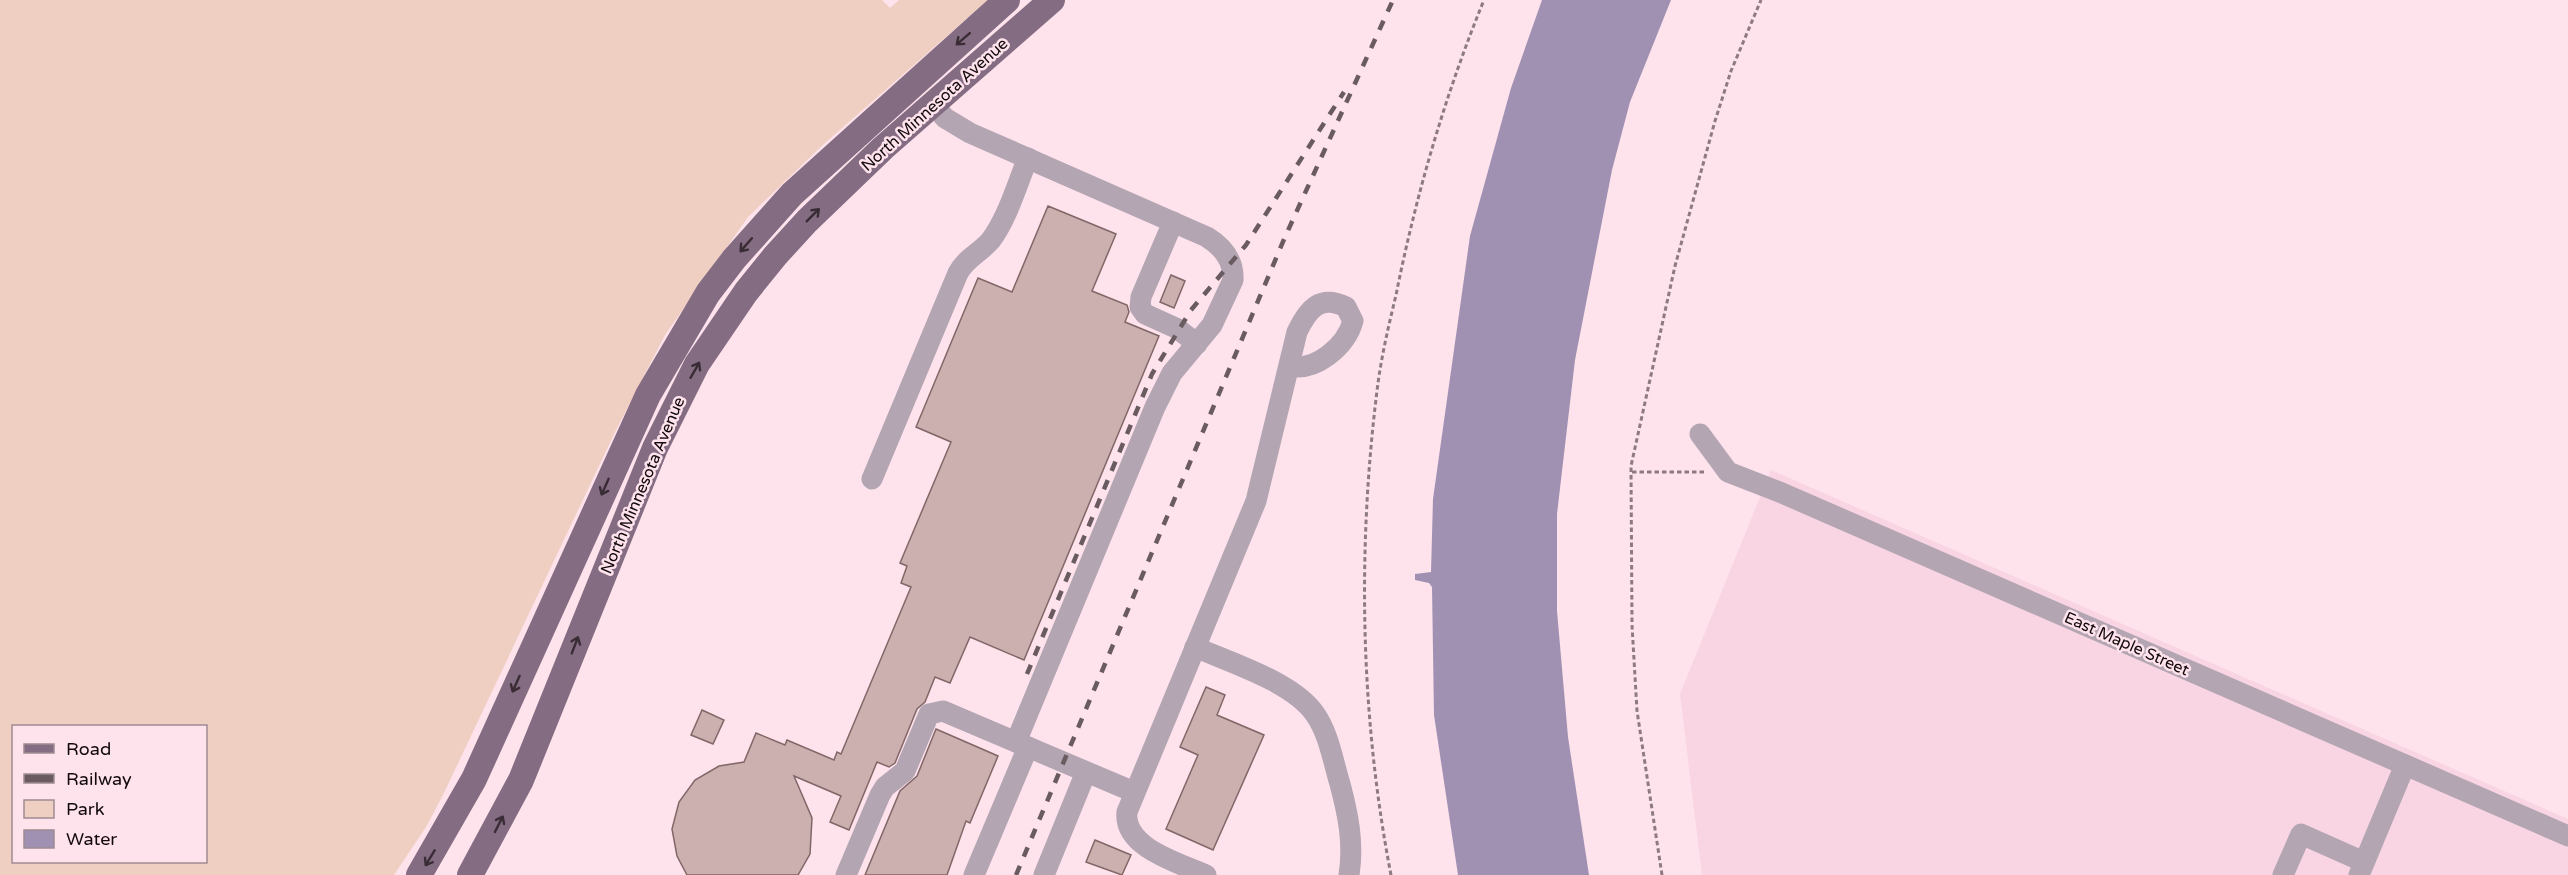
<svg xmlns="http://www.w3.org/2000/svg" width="2568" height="875" font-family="'Varela Round',sans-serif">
<rect width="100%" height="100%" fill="#fee2ec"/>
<path fill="#f9d5e3" d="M1771,470l797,349v56h-866l-22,-181z"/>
<path fill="#f0cfc3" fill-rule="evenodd" d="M0,0h882l8,8 9,-8h89l-163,143 -77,74 -83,118 -49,95 -173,365 -17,32 -32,48h-394zM14,726h192v136h-192z"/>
<path fill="#a091b3" d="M1542,0h129l-41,102 -18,68 -37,190 -18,154v97l11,126 21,138h-131l-24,-160 -2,-128 -3,-4 -14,-3v-6l16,-2 2,-73 37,-263 41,-148z"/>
<g fill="#ccafaf" stroke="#816767" stroke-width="1.5">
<path d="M1048,206l68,28 -24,57 35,14 2,7 -4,10 34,14 -135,324 -54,-23 -20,46 -15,-6 -10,25 -8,7 -22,54 -6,4 -12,-5 -28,68 -19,-8 11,-26 -47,-20 18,42 -2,36 -12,21h-111l-10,-19 -5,-27 7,-27 16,-22 24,-14 25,-4 12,-29 29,12 2,-5 47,20 3,-8 4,2 70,-167 -10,-4 6,-17 -7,-3 51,-121 -35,-15 62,-149 34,14z"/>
<path d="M1171,275l14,6 -11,27 -14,-6z"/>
<path d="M1206,687l19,8 -8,20 47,20 -51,115 -47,-21 32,-74 -18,-8z"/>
<path d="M702,710l22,10 -11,24 -22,-9z"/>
<path d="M936,729l62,27 -28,67 -4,-2 -19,54h-82l35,-84 17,-15z"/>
<path d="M1095,840l36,15 -9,20 -36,-13z"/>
</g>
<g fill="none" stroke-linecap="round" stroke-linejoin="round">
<g stroke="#8e7b82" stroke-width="3" stroke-dasharray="4.5 3" stroke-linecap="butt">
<path d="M1632,472h73"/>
<path d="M1391,875c-31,-160 -34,-330 -13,-492 4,-29 11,-59 18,-88 20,-100 49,-200 88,-295"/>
<path d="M1662,875l-25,-164 -5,-86 -1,-159 44,-200 40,-145 16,-50 30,-71"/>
</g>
<g stroke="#b3a5b2" stroke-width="21">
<path d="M933,104l12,14 25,15 237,104c16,10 27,24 26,43l-21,45 -40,48 -17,34 -139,335"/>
<path d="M1173,222l-32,75 -1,10 5,7 33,15 19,15"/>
<path d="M1700,434l28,38 54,21 786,343"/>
<path d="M872,479l86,-206c8,-15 22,-20 33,-33 17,-23 26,-56 37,-82"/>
<path d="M1195,647c36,16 98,35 120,67 14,20 18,47 25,70 8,30 14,59 9,91"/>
<path d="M846,875l34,-80 5,-8 20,-16 24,-57 14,-3 191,81"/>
<path d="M974,875l54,-128"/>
<path d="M1044,875l42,-103"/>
<path d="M1206,875c-26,-12 -83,-27 -79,-63l129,-311 41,-169c11,-23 23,-38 49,-25l7,14c-7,25 -37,51 -64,45"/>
<path d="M2283,875l18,-41 63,28"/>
<path d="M2359,875l46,-110"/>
</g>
<g stroke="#846c82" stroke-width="26">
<path d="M419,875l55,-96 174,-384 60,-102 26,-34 58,-65 215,-194"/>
<path d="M470,875l51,-95 134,-332 42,-84 49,-72 29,-36 32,-35 76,-73 169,-148"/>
</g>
<g stroke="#6a5b60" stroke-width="4.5" stroke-dasharray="10 10" stroke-linecap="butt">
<path d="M1027,674l125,-300 39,-64 55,-65 98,-153"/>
<path d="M1016,875l269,-638 108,-237"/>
</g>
</g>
<defs><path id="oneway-shaft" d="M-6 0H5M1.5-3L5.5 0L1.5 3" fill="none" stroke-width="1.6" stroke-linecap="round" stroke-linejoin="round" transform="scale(1.5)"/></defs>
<g stroke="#392c35">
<use href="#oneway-shaft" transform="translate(963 39) rotate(139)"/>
<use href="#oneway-shaft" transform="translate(813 215) rotate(-45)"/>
<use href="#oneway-shaft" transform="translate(746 245) rotate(131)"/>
<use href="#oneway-shaft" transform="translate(695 370) rotate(-60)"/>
<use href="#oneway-shaft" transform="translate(605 487) rotate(114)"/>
<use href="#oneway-shaft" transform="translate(575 645) rotate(-69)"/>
<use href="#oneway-shaft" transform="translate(516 684) rotate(114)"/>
<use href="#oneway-shaft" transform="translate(499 824) rotate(-63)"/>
<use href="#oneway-shaft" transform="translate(430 858) rotate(121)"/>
</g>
<g text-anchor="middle" stroke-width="5" stroke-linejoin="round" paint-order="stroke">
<g font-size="16" fill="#11090c" stroke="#fee2ec">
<text transform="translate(934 104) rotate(-42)" y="6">North Minnesota Avenue</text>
<text transform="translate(642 485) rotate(-67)" y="6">North Minnesota Avenue</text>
<text transform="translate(2127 643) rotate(24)" y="6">East Maple Street</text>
</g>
</g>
<rect x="12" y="725" width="195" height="138" fill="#fee2ec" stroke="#9f8b92" stroke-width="1.5"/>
<rect x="24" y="744" width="30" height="9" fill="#846c82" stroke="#9f8b92" stroke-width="1.5"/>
<text x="66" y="755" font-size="18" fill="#11090c">Road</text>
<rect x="24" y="774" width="30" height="9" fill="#6a5b60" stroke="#9f8b92" stroke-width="1.5"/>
<text x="66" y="785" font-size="18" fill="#11090c">Railway</text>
<rect x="24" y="800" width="30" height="18" fill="#f0cfc3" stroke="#9f8b92" stroke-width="1.5"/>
<text x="66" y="815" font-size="18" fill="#11090c">Park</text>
<rect x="24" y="830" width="30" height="18" fill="#a091b3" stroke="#9f8b92" stroke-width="1.5"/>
<text x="66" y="845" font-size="18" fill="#11090c">Water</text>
</svg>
